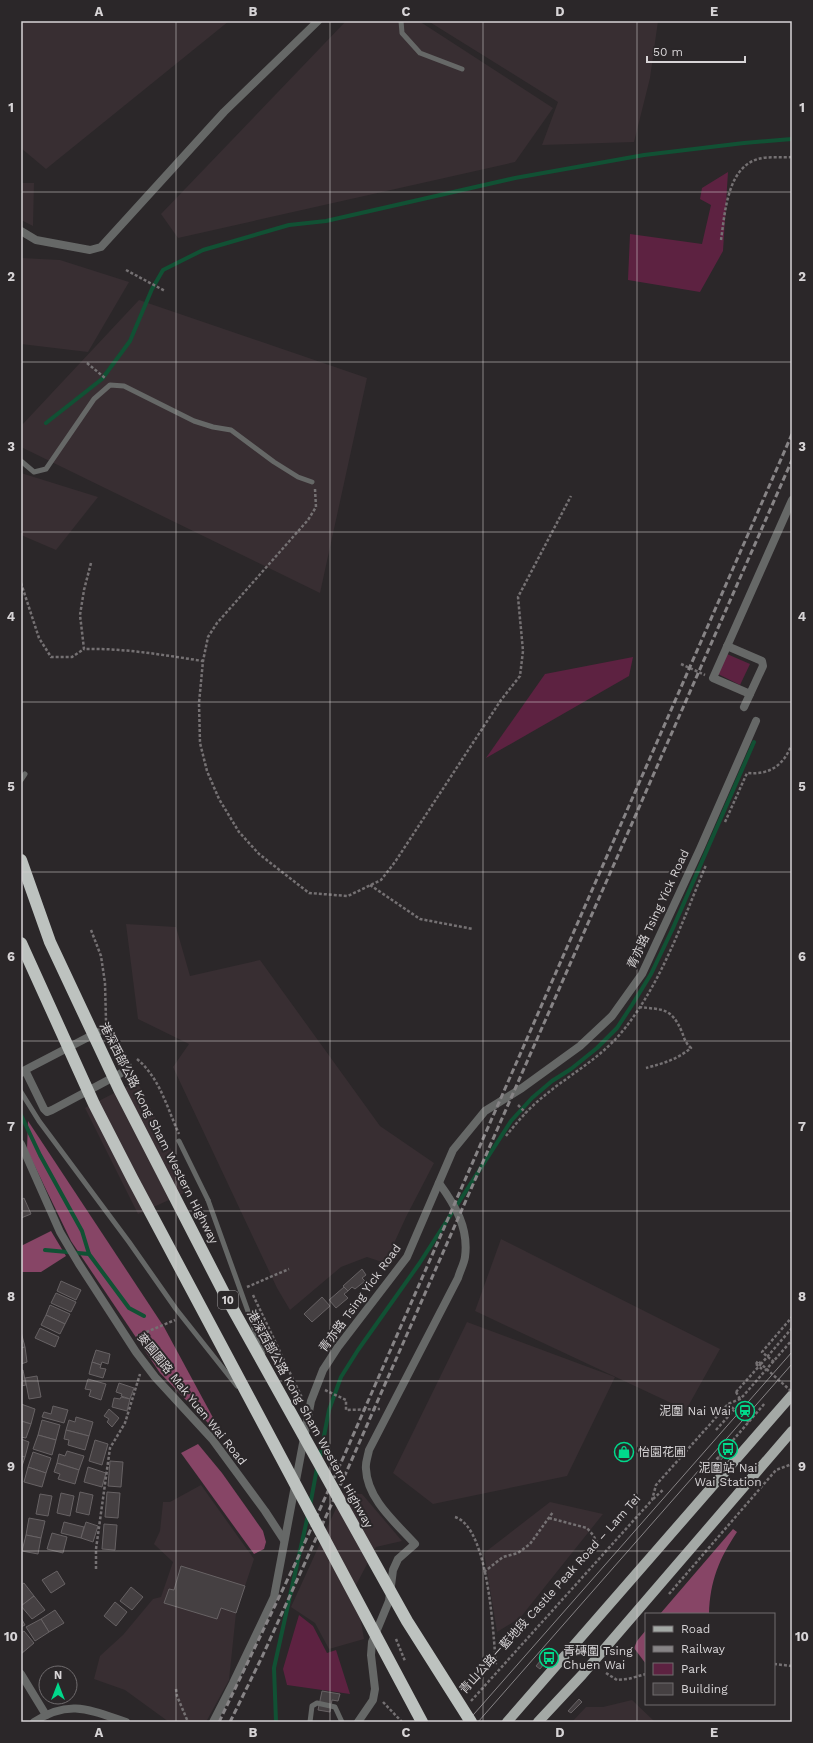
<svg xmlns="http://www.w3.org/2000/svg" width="813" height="1743" font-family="'Work Sans','Noto Sans SC',sans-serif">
<rect width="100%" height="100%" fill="#2b2729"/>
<g fill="#382e32">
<path d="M21,21h208l-183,148 -25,-21z"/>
<path d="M346,21h73l134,87 -38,54 -337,76 -17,-24z"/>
<path d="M428,21h230l-8,57 -16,64 -92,3 16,-43z"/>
<path d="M21,183h13l-1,43 -12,-6z"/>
<path d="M21,258l39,2 69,22 -41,70 -67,-8z"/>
<path d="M139,300l228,78 -47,215 -299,-146v-21z"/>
<path d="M21,473l77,24 -42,53 -35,-15z"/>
<path d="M126,924l50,3 14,49 70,-16 120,166 54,37 -28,54 -21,46 -18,-6 -26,10 -51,43 -13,-22 -104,-221 16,-23 -51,-25z"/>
<path d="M135,1077l56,113 -53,24 -53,-106 45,-23 -2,-4z"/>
<path d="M501,1239l219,110 -34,61 -211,-99z"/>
<path d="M467,1322l148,55 -48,99 -134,28 -40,-31z"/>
<path d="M201,1485l53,74 -18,54 -7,67 -23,42h-37l-44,-32 -31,-11 6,-23 23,-21 30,-36 8,-2 12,-35 -19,-18 6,-13 3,-29h7z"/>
<path d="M343,1493l19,1 40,47 -26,6 -21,40 9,52 -35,10 -14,-26 -24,-16z"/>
<path d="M550,1502l53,12 -83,104 -23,14 -13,-79z"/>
<path d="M632,1700l23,22h-83l14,-15h17z"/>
</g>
<g fill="#5d2241">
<path d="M728,172l-5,79 -23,41 -72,-12 2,-46 72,10 9,-39 -11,-6 2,-11z"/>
<path d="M727,654l23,10 -10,21 -22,-11z"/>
<path d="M633,657l-4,19 -143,82 59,-84z"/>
<path d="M299,1615l14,11 14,27 9,-3 14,44 -63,-9 -4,-16z"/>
</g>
<g fill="#874566">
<path d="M28,1121l136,206 53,98 -6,1 -51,-53 -89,-132 -44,-91z"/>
<path d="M51,1231l15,25 -25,16h-20v-26z"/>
<path d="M198,1444l24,29 41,58 3,11 -2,7 -10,5 -73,-101z"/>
<path d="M733,1529l4,3c-18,27 -27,49 -28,82h-49z"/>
<path d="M646,1630v34l-12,-16 3,-7z"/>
</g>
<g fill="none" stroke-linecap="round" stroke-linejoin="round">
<g stroke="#115134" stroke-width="4">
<path d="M46,423l56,-44 28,-38 22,-52 11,-19 40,-20 86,-25 37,-4 189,-43 129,-23 100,-12 48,-4"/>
<path d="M21,1115l19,40 42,76 7,23"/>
<path d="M45,1250l44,4 40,54 15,8"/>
<path d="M320,1457l9,-47 12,-33 17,-27 61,-86 92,-143 21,-23 20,-17 19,-12 26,-21 20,-20 15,-23 19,-31 22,-46 81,-186"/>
<path d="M310,1506l7,-38"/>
<path d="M276,1722l-2,-54 34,-153"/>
</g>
</g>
<g fill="#454042" stroke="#676264">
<path d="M24,1198l7,16 -10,4v-18z"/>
<path d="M362,1269l4,6 -4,3 3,3 -10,8 -3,-2 -4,4 -5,-5z"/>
<path d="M61,1281l20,9 -5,10 -19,-9z"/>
<path d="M344,1287l4,4 -4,3 4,4 -12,10 -7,-8z"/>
<path d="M56,1293l20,9 -5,10 -20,-9z"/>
<path d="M322,1297l8,9 -18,16 -8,-8z"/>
<path d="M50,1305l20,9 -5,10 -19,-9z"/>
<path d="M46,1315l19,9 -5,10 -19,-9z"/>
<path d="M40,1328l19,9 -4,10 -20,-9z"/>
<path d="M21,1332l4,15 -4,1z"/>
<path d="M25,1347l2,15 -6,2v-16z"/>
<path d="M96,1350l14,4 -2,10 -6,-2 -1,3 -9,-3z"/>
<path d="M92,1362l9,3 -1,3 6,1 -3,9 -14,-4z"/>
<path d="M21,1370h2l3,15 -5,1z"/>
<path d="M37,1376l4,21 -12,2 -4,-21z"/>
<path d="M88,1379l18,5 -5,16 -12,-4 2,-6 -6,-1z"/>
<path d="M119,1383l15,5 -4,11 -9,-3 1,-2 -6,-2z"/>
<path d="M121,1397l9,2 -3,12 -15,-4 2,-9 6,1z"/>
<path d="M21,1404l14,5 -4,15 -10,-3z"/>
<path d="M53,1406l15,4 -4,13 -22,-6 2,-5 7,2z"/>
<path d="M109,1409l10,9 -7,9 -5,-5 2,-3 -5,-3z"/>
<path d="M76,1417l17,5 -4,14 -23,-6 3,-10 6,2z"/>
<path d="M42,1420l18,5 -4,15 -18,-5z"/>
<path d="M21,1421l10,3 -5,14 -5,-1z"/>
<path d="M66,1430l23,6 -4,14 -17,-5 1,-5 -5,-1z"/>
<path d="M38,1435l18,5 -4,15 -19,-6z"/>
<path d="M21,1439l8,3 -4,15 -4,-1z"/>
<path d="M95,1440l13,4 -6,21 -13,-4z"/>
<path d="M729,1443l4,3 -13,15 -3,-2z"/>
<path d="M67,1451l17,5 -5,14 -22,-7 2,-9 6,2z"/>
<path d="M33,1452l18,6 -5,15 -18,-6z"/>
<path d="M21,1456l4,1 -4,12z"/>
<path d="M110,1461l13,1 -2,25 -13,-1z"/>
<path d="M57,1463l22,7 -4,14 -17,-5 2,-5 -6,-2z"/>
<path d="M28,1467l18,6 -4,14 -18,-5z"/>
<path d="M88,1467l18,6 -4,14 -18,-5z"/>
<path d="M80,1492l13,3 -4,20 -13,-3z"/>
<path d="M107,1492l13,1 -2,25 -13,-1z"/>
<path d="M61,1493l13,3 -4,20 -13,-3z"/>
<path d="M40,1494l12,2 -4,20 -12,-2z"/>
<path d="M29,1518l16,3 -4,17 -15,-3z"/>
<path d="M64,1522l20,5 -3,11 -20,-5z"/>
<path d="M86,1522l12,4 -5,16 -12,-4z"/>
<path d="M104,1524l13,1 -2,25 -13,-1z"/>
<path d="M52,1533l15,4 -4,16 -16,-4z"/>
<path d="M26,1535l15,3 -3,16 -16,-3z"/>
<path d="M181,1566l64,20 -9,27 -15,-5 -4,11 -53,-16 5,-14 5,1z"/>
<path d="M57,1571l8,13 -14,9 -9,-13z"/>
<path d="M24,1583l10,13 -13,10v-21z"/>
<path d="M131,1587l12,10 -11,13 -12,-9z"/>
<path d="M34,1596l11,14 -13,9 -11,-13z"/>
<path d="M115,1602l12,10 -11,14 -12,-10z"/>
<path d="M55,1610l9,13 -15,9 -8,-13z"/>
<path d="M21,1618l4,7 -4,2z"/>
<path d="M41,1619l8,13 -14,9 -9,-14z"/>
<path d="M24,1631l10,12 -13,11v-21z"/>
<path d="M551,1648l3,3 -14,18 -4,-3z"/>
<path d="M322,1691l18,3 -2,7 -6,-1 -2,12 -12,-2z"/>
<path d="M579,1699l3,3 -11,11 -3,-2z"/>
</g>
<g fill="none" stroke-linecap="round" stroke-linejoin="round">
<g stroke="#757173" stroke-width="2.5" stroke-dasharray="3 2" stroke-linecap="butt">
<path d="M721,240c4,-27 6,-72 37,-81 10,-3 24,-1 34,-2"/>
<path d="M126,270l39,21"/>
<path d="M87,363l18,15"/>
<path d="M315,489l1,18 -8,13 -91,103 -9,14 -5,24 -4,42 1,40 7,28 12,28 20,33 20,22 50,39 39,3 33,-16 14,-18 106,-162 19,-24 3,-25 -5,-54 53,-101"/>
<path d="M91,563l-7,27 -4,25 4,34c40,-1 79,6 119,12"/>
<path d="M21,583l18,55 12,19h21l12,-8"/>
<path d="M681,664l24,11"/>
<path d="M725,822l22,-49c22,2 36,-7 44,-27"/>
<path d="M370,885l50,34 53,10"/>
<path d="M91,930l10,26 4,27 1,38"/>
<path d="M639,1007c24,3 32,0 43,25 2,6 4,12 9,16 -15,12 -27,15 -45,20"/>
<path d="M137,1059c23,19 30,49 42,75"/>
<path d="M518,1105l8,8"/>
<path d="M506,1136c11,-14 24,-29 38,-40 25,-21 55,-37 77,-63 40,-48 61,-111 85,-168"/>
<path d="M247,1287l42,-18"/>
<path d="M253,1295l48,101 2,1"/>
<path d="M137,1336l38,-16"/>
<path d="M774,1362l-12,-10 30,-35"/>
<path d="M756,1364l6,5"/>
<path d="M756,1364l2,-3 3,3"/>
<path d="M325,1390l21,10v10l34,-1"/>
<path d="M736,1392l4,7"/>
<path d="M728,1404l21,18"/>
<path d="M716,1430l18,-20"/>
<path d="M710,1467l55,-64"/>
<path d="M653,1499l11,-10"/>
<path d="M455,1517c34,11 38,116 41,148"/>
<path d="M549,1518l38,10 6,7 6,11"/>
<path d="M96,1569v-20l14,-101 15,-25 15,-49"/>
<path d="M484,1572l19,-15 15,-4 12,-9 23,-32"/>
<path d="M669,1594l107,-124 16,-6"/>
<path d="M396,1639l9,22"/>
<path d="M774,1664l18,2"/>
<path d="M606,1673l11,7 11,-1 18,-5"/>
<path d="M176,1689l1,7 11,26"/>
<path d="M471,1701l181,-201 4,-15 72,-81 12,-5 4,-4 48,-55"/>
<path d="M383,1702l19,20"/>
</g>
<g stroke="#666867" stroke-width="5">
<path d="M401,21l1,12 18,20 42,16"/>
<path d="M21,461l13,11 12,-3 48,-70 16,-14 14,1 70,35 19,6 18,3 43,32 24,15 14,5"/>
<path d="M21,780l4,-6"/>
<path d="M179,1141l29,59"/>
<path d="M310,1722l2,-16 5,-3 18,4 7,15"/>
</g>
<g stroke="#666867" stroke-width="8">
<path d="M727,646l35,15 1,5 -19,41"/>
<path d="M750,694l-37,-16 79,-178"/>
</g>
<g stroke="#666867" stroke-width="8">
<path d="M21,231l15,9 54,10 11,-3 123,-135 94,-91"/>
<path d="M21,1073l4,-3 77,-40 8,1 18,35 -1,4 -75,40 -5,2 -3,-3 -19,-39"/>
<path d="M21,1144l39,88 19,32 57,88 19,25 57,62 53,72 19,29"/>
<path d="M21,1674l25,41"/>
<path d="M34,1722c35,-23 56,-12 92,0"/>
<path d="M213,1722l20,-39 41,-86 37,-196 12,-31 15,-23 69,-90 46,-107 32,-39 37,-23 58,-42 32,-30 30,-42 58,-125 56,-128"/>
<path d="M358,1722l15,-22 2,-11 -4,-34 1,-13 17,-41 4,-31 5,-11 17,-15c-19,-21 -48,-45 -49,-75 -1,-6 2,-13 3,-19l89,-172c2,-7 6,-14 7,-21 4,-29 -10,-52 -26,-74"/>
</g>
<g stroke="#a4a9a6" stroke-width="10">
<path d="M507,1722l285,-327"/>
<path d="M538,1722l44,-47 210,-244"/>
</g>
<g stroke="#878486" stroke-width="1">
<path d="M467,1722l325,-370"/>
<path d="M478,1722l314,-358"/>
</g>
<g stroke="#878486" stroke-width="3" stroke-dasharray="6 3" stroke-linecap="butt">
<path d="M219,1722l76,-158 49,-108 448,-1022"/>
<path d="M230,1722l32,-65 87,-191 443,-1006"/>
</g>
<g stroke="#757173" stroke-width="2.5" stroke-dasharray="3 2" stroke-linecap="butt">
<path d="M792,1328l-31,36 31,28"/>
<path d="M736,1392l25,-28"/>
</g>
<g stroke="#666867" stroke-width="5">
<path d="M21,1092l18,29 90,121 47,67 61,77"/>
<path d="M208,1200l55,153"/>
</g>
<g stroke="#bdc2bf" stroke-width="12">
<path d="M21,860l29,82 69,147 106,206 182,326 64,101"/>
<path d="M21,943l73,161 38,74 290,544"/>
</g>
</g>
<path fill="none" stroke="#d7d4d6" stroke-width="1" stroke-opacity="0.55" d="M176,21v1701M330,21v1701M483,21v1701M637,21v1701M21,192h771M21,362h771M21,532h771M21,702h771M21,872h771M21,1041h771M21,1211h771M21,1381h771M21,1551h771"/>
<defs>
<g id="station-ring" transform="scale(1)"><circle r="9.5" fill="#2b2729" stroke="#01d98b" stroke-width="1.5"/><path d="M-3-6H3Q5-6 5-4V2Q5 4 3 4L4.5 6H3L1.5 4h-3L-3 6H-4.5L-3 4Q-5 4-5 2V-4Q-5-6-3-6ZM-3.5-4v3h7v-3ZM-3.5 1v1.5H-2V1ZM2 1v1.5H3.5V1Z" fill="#01d98b"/></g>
<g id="bus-ring" transform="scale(1)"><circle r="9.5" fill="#2b2729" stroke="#01d98b" stroke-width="1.5"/><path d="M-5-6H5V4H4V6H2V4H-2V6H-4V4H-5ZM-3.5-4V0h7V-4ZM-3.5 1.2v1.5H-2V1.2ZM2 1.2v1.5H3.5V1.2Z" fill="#01d98b"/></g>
<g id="shop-ring" transform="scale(1)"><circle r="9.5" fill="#2b2729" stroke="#01d98b" stroke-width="1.5"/><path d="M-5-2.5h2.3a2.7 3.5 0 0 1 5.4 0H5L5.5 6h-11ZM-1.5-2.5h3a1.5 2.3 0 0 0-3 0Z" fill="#01d98b"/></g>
</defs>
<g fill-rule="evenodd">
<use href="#station-ring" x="745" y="1411"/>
<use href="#bus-ring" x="728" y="1449"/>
<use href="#shop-ring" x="624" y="1452"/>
<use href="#bus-ring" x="549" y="1658"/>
</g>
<g text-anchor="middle" stroke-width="4" stroke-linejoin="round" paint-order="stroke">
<rect fill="#2b2729" stroke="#a3a0a2" stroke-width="1" x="218" y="1291" width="20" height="18" rx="3"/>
<g font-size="11" font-weight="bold" fill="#d7d4d6">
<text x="228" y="1304">10</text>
</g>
<g font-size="12" fill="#d7d4d6" stroke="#2b2729">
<text transform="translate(658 909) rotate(-65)" y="4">青亦路 Tsing Yick Road</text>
<text transform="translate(159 1133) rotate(63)" y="4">港深西部公路 Kong Sham Western Highway</text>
<text transform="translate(360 1298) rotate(-54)" y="4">青亦路 Tsing Yick Road</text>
<text transform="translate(192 1399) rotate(51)" y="4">麥園圍路 Mak Yuen Wai Road</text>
<text transform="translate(310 1419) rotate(61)" y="4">港深西部公路 Kong Sham Western Highway</text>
<text transform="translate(550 1594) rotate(-48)" y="4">青山公路－藍地段 Castle Peak Road – Lam Tei</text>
</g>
<g font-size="12" fill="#d7d4d6" stroke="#2b2729" text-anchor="start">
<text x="731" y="1415" text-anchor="end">泥圍 Nai Wai</text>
<text x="638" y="1456">怡園花圃</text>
<text x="728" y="1472" text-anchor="middle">泥圍站 Nai<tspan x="728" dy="14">Wai Station</tspan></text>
<text x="563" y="1655">青磚圍 Tsing<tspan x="563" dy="14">Chuen Wai</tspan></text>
</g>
</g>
<rect width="813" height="1743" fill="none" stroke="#2b2729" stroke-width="44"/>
<rect x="645" y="1613" width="130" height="92" fill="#2b2729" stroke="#706c6e"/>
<rect x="653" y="1626" width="20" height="6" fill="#a4a9a6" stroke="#706c6e"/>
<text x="681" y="1633" font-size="12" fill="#d7d4d6">Road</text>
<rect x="653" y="1646" width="20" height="6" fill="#878486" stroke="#706c6e"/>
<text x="681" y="1653" font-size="12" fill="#d7d4d6">Railway</text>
<rect x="653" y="1663" width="20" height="12" fill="#5d2241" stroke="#706c6e"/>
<text x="681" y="1673" font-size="12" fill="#d7d4d6">Park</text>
<rect x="653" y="1683" width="20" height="12" fill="#454042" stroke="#706c6e"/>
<text x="681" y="1693" font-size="12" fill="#d7d4d6">Building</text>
<g transform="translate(58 1685)"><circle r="19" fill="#2b2729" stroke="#706c6e"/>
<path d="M0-3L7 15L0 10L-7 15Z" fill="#01d98b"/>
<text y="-6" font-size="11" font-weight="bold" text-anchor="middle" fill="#d7d4d6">N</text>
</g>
<path d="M647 56v6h98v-6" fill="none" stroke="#d7d4d6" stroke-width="2"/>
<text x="653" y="56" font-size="12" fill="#d7d4d6" stroke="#2b2729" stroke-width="3" paint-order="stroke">50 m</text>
<rect x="22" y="22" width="769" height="1699" fill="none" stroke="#d7d4d6" stroke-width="1.5"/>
<g font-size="13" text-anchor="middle" font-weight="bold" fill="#d7d4d6">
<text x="99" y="16">A</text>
<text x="253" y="16">B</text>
<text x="406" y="16">C</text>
<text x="560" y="16">D</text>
<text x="714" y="16">E</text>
<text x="11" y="112">1</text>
<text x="802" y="112">1</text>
<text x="11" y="281">2</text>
<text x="802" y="281">2</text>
<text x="11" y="451">3</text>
<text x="802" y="451">3</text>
<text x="11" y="621">4</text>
<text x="802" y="621">4</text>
<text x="11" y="791">5</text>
<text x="802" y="791">5</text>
<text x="11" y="961">6</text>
<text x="802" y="961">6</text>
<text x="11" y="1131">7</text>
<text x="802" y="1131">7</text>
<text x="11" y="1301">8</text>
<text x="802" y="1301">8</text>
<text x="11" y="1471">9</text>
<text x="802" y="1471">9</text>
<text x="11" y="1641">10</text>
<text x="802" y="1641">10</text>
<text x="99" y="1737">A</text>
<text x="253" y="1737">B</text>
<text x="406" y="1737">C</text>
<text x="560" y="1737">D</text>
<text x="714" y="1737">E</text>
</g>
</svg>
